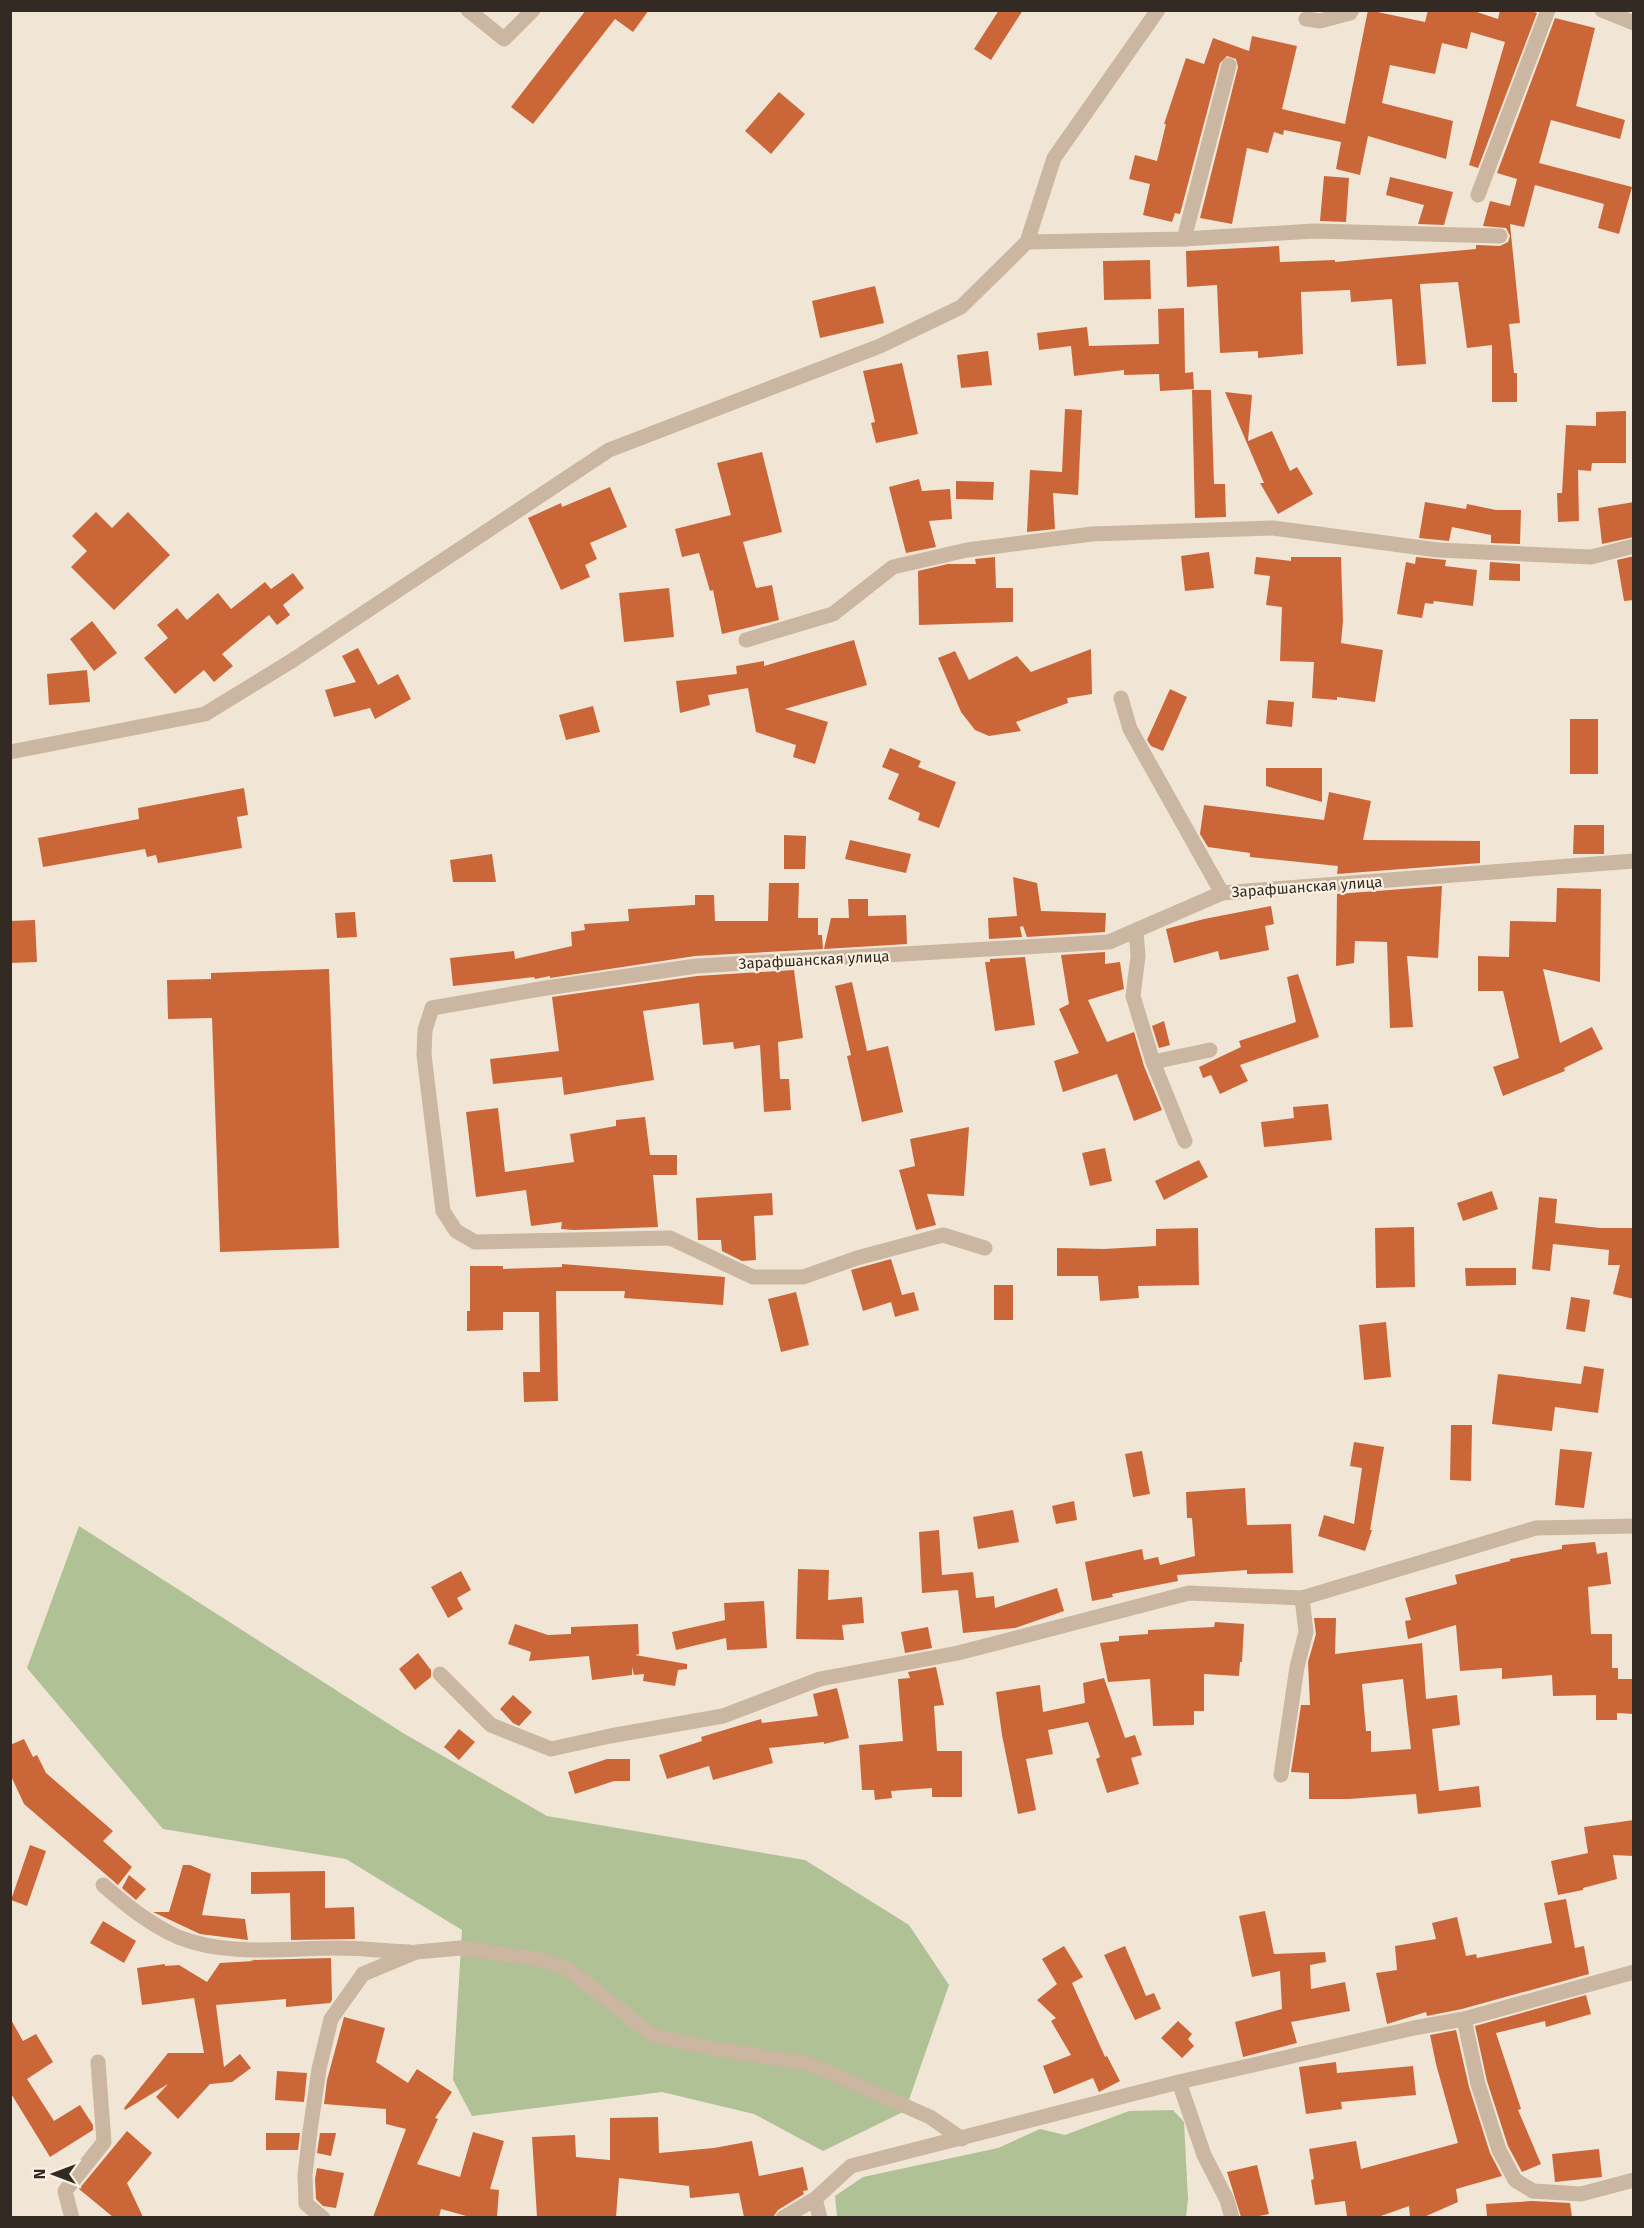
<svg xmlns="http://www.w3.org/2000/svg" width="1644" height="2228" font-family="'Fira Sans',sans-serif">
<rect width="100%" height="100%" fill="#f1e6d5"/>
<g fill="#afc195">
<path d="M79,1526l324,207 144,83 258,44 104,65 40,60 -44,126 -82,40 -69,-37 -92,-22 -190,24 -19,-36 9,-150 -116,-71 -183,-30 -136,-161z"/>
<path d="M1173,2110l11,12 4,77 -2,18h-349l-2,-21 28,-19 135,-29 42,-19 25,6 64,-24z"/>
</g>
<g fill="#cb6639" fill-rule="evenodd">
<path d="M586,10h63l-16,22 -18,-13 -82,105 -22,-17z"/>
<path d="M999,10h24l-32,50 -17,-11z"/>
<path d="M1368,10l57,12 3,-12h43l27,9 2,-9h28l9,3 -59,155 -9,-3 36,-123 -34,-10 -4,17 -25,-6 -7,31 -45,-9 -8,38 71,18 -7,38 -78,-23 -8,39 -24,-6 5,-27 -57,-12 -1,5 -9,-3 -6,21 -21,-5 -15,76 -32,-6 38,-151 -2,-8 -9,-3 -7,7 -40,151 -5,-1 -3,9 -29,-7 7,-31 -21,-5 6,-24 22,6 9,-37h-2l22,-66 18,6 9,-26 36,13 3,-15 45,10 -15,63 63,15z"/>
<path d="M1555,18l40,10 -19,78 49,14 -5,19 -69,-19 -12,43 93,24 -13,47 -21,-6 6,-24 -69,-19 -11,42 -14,-3 10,99 -11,1 5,49h3v29h-25v-57l-25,3 -9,-66 -38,2 6,80 -29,2 -5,-67 -41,3 -1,-12 -49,2 2,62 -45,4v-7l-38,2 -3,-68 -30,2 -1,-36 93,-5 1,16 55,-2v2l141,-13v-4l24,1 8,-4 2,-6 -4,-8 -23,-2 7,-25 20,5 7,-27 -20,-6z"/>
<path d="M779,92l26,22 -34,40 -26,-23z"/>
<path d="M1324,176l25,2 -3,44 -26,-1z"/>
<path d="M1390,177l63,15 -9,33 -26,-1 6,-19 -38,-10z"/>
<path d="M1150,260l1,39 -47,1 -1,-39z"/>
<path d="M875,286l9,37 -64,15 -8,-37z"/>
<path d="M1184,308l1,65 8,-1 1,17 -34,2 -1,-17 -35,1v-5l-50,6 -3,-30 -32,4 -2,-17 50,-6 2,19 70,-2 -1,-35z"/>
<path d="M988,351l4,34 -31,3 -4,-33z"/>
<path d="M902,363l16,71 -42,9 -5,-20 4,-1 -12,-51z"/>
<path d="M1192,390h19l3,94h11l1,33 -31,1z"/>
<path d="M1225,392l27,3 -4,46 24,-10 18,40 7,-4 16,27 -35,20 -18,-31h4z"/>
<path d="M1065,409l17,1 -4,85 -25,-2 2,36 -28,3 3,-62 32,2z"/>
<path d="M1626,411v52h-34l-1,8 -13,-1 1,51 -21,1 -1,-29h5l4,-68 30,1v-14z"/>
<path d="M762,452l20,80 -39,10 13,46 16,-3 7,35 -57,14 -9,-44 -3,1 -11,-38 -17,4 -7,-28 56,-14 -14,-52z"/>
<path d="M919,479l3,12 28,-2 2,30 -23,2 7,26 -30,6 -17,-66z"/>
<path d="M956,481l38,1 -1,18 -37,-1z"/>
<path d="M610,487l17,40 -37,16 7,16 -12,6 5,12 -29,13 -33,-72 33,-15 1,4z"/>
<path d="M1425,502l41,7 1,-5 29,6h25l-1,34 -29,-1v-8l-39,-8 -3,14 -30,-3z"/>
<path d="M1634,502v35l-32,7 -4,-36z"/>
<path d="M96,512l16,16 16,-16 42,43 -56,55 -43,-43 16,-16 -15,-15z"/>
<path d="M1209,552l5,36 -29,3 -4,-35z"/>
<path d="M1634,556v44l-10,1 -7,-41z"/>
<path d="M995,557l1,31h17v34l-94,3 -1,-54 30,-7h28l-1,-5z"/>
<path d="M1256,557l35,4v-4h50l2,64 -2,22 42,7 -8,52 -38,-5v3l-25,-2 2,-36 -34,-1 2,-54 -16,-2 4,-29 -16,-2z"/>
<path d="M1416,557l30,3 -1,6 32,4 -4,36 -39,-5 -1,3 -8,-1 -3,15 -25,-4 9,-52 9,2z"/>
<path d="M1490,562l30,2v17l-31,-1z"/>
<path d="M293,573l11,15 -21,17 7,10 -13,10 -8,-10 -47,39 11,12 -19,16 -10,-12 -29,24 -31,-36 24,-20 -11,-13 20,-17 10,12 31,-27 13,16 34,-27 6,7z"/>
<path d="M669,588l5,49 -50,5 -5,-49z"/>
<path d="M92,621l25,32 -23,18 -24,-32z"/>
<path d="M854,640l13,45 -82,24 43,13 -13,42 -22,-7 3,-12 -40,-13 -8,-44 -40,7 2,10 -30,8 -4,-32 61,-7 -1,-8 28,-5v5z"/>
<path d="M358,648l20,37 20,-11 13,25 -36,20 -5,-11 -36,9 -9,-27 31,-8 -14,-26z"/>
<path d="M1091,649l1,45 -25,4 1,5 -52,19 5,9 -32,5 -14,-6 -14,-18 -23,-54 17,-7 14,29 48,-24 14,16z"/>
<path d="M87,670l3,32 -41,3 -2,-31z"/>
<path d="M1170,689l17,8 -24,54 -12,-5 -4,-6z"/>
<path d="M1268,700l26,2 -2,25 -26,-3z"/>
<path d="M593,706l7,26 -34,8 -7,-25z"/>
<rect x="1570" y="719" width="28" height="55"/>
<path d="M890,748l31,13 -3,6 38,15 -17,46 -21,-8 2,-7 -32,-14 11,-25 -17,-7z"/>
<path d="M1266,768h56v34l-56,-16z"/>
<path d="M244,788l4,27 -11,2 5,31 -84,15 -2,-8 -9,2 -2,-8 -102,18 -5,-29 101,-19 -1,-11z"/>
<path d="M1329,792l42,9 -8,39 117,1v22l-143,11 1,-8 -88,-9v-4l-42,-6 -8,-13 4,-29 120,15z"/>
<path d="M1574,825h30v29h-31z"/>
<path d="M784,835l22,1 -1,33h-21z"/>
<path d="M850,840l61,14 -5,19 -61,-14z"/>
<path d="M492,854l4,28h-43l-3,-22z"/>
<path d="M1013,877l24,6 4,28 65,2 -1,19 -78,5 -4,-11 -3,1 2,10 -33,2 -1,-21 29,-2z"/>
<path d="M769,883h30l-1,35h20v17h4l1,14 -128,7 -145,22v-2l-15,3 -1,-2 -81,9 -3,-28 64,-7 1,8 57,-13 -1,-14 14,-2 -1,-6 45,-3 -1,-12 67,-4v-10h19l1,26h53z"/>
<path d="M1442,886l-4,72 -31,-2 6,71 -23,1 -3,-86 -32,-1 -1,22 -18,3 1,-72z"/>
<path d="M1557,888l44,1 -1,93 -57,-13 17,74 32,-16 11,22 -39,19 1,3 -62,25 -10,-29 26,-9 -16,-67h-25v-35l31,1 1,-36 46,1z"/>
<path d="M848,899h20v17l38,-1 1,29 -83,5 7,-31h18z"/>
<path d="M1271,906l3,18 -9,2 4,24 -49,10 -2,-9 -44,12 -8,-34 38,-10z"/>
<path d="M355,912l2,25 -20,1 -2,-25z"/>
<path d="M35,920l2,42 -27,1v-42z"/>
<path d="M1105,952v12l15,-2 4,27 -36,11 19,42 27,-10 10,34 18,44 -28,11 -17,-47 -54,18 -9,-31 25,-8 -20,-44 10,-5 -8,-49z"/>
<path d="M1025,957l10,68 -40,6 -10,-69h5v-3z"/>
<path d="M329,969l10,279 -119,4 -8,-234 -44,1 -1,-39 44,-1v-6z"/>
<path d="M794,970l9,68 -25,4 2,37h9l2,31 -27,2 -4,-67 -26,4 -1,-7 -30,3 -4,-42 -56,8 11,69 -90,15 -2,-18 -69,7 -3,-25 69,-8 -7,-54 145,-21z"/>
<path d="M1298,974l21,63 -79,28 8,16 -28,13 -9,-19 -8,3 -4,-11 42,-20 -2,-6 57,-19 -9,-45z"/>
<path d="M852,982l15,69 21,-5 15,66 -41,10 -15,-66 4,-1 -16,-69z"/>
<path d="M1164,1021l6,24 -11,3 -7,-22z"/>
<path d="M1328,1104l4,36 -68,7 -3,-25 33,-4 -1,-11z"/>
<path d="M498,1108l7,64 69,-10 -4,-28 46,-8v-6l29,-3 5,38h27v20h-24l5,52 -84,3 -13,-1 1,-7 -31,4 -5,-36 -50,7 -10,-85z"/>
<path d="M969,1127l-5,69 -37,-2 9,31 -20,5 -17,-60 16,-4 -5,-27z"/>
<path d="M1105,1148l7,33 -22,5 -8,-33z"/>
<path d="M1199,1160l9,17 -44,23 -9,-19z"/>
<path d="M1492,1191l6,18 -35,12 -6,-18z"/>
<path d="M772,1193l1,22 -19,1 2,44 -14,1 -20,-10 -1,-11h-23l-2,-42z"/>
<path d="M1539,1197l18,2 -2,24 45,5h34v71l-21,-5 7,-29h-12l1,-15 -56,-6 -3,27 -18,-2z"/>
<path d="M1414,1227l1,60 -39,1 -1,-60z"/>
<path d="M1198,1228l1,57 -61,1 1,12 -39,3 -2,-25h-41v-28l47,1 52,-3v-17z"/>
<path d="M891,1259l11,36 12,-3 5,18 -24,7 -4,-15 -28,9 -12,-41z"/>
<path d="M562,1264l163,13 -2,28 -99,-7 1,-7h-69l2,110 -34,1 -1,-30h17l-1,-60h-36v18l-36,1v-20h3v-45h33v3l59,-2z"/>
<path d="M1465,1268h51v17l-50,1z"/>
<rect x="994" y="1285" width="19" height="35"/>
<path d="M796,1292l13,53 -28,7 -13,-53z"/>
<path d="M1571,1297l19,3 -5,32 -19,-3z"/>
<path d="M1386,1322l5,55 -27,3 -5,-55z"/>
<path d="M1584,1366l20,3 -6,44 -43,-6 -3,24 -60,-7 6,-50 83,10z"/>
<path d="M1451,1425h21l-1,56 -21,-1z"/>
<path d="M1354,1442l30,5 -14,83h2l-7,21 -47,-15 6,-21 30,9 8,-56 -12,-2z"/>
<path d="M1560,1449l32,3 -8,56 -29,-3z"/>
<path d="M1142,1451l8,43 -17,3 -8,-43z"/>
<path d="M1245,1488l2,37 44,-1 2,49 -46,1v-4l-70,5 1,6 -66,13 1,3 -21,4 -7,-39 57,-13 2,11 14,-3 2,8 35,-9 -3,-38h-5l-1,-26z"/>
<path d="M1074,1501l3,19 -21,4 -4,-18z"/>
<path d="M1013,1510l6,32 -41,7 -5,-32z"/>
<path d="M939,1530l3,45 31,-3 3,26 18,-2 1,12 62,-20 7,23 -49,17 -52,5 -5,-43 -36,3 -3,-61z"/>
<path d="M1595,1542l2,12 10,-2 4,32 -23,3 3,47h21v34h6v11h16v35l-17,-1v7h-21v-25l-43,1 -1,-21 -50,4v-11l-42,3 -4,-46 -48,14 -3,-18 6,-1 -6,-22 52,-14 -2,-9 55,-14v-2l52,-10v-4z"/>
<path d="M798,1569l31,1 -1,30 34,-3 2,26 -22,2 2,15 -48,-1z"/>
<path d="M461,1571l10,19 -14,8 6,11 -15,9 -17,-31z"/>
<path d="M764,1601l3,47 -40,2 -1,-12 -50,12 -4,-18 53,-12 -1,-17z"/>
<path d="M1314,1618h22l-1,36 87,-11 4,56 31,-4 3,30 -28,4 7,62 40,-5 2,21 -63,7 -2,-20 -67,5h-40v-26l-18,-1 10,-67h9l-2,-43 8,-28zM1403,1679l8,70 -40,3v-21h-5l-4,-47z"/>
<path d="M1215,1622l29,2 -2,38h-2l-1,14 -35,-2v37h-10v14l-41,1 -3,-47 -42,3 -8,-39 19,-2v-5l29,-2v-4l66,-3z"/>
<path d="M515,1624l33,11 23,-1v-7l67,-3 1,30 -4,1 52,9v5l-9,1 -3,16 -32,-5 1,-7 -10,1 -2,-8v8l-40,5 -3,-24 -60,5 2,-9 -23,-8z"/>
<path d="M928,1627l4,21 -27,5 -4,-21z"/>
<path d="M418,1653l13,17v7l-16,13 -16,-21z"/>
<path d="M936,1667l8,38 -10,1 3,45h25v46h-30v-9l-41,3 1,7 -17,2 -1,-10h-12l-3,-45 44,-4 -5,-62 12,-1 -2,-6z"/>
<path d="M1104,1678l21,60 10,-3 7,20 -11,3 8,26 -32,9 -11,-34 4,-2 -12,-35 -40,8 5,24 -27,5 10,51 -18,4 -16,-79 -6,-43 44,-7 3,27 42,-9 -2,-20z"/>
<path d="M837,1688l12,50 -25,6v-2l-55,6 4,15 -60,17 -4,-14 -42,13 -8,-24 43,-14 -1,-4 60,-18 1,4 56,-7 -5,-22z"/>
<path d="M513,1695l19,17 -13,14 -6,-3 -13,-14z"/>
<path d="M459,1729l16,13 -16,18 -15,-13z"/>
<path d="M24,1739l9,18 4,-2 9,18 67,58 -10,10 29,26 -14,18 -94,-81 -14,-30v-29z"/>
<path d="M607,1759h23v22h-16l-39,13 -7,-22z"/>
<path d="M1634,1820v36l-21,-1 4,24 -34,9v2l-25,5 -7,-34 37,-8 -4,-26z"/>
<path d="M30,1845l16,6 -19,55 -16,-6z"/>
<path d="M183,1865h7l21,9 -9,41 43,4 3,21 -48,-6 -47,-22h16z"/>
<path d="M325,1871v37l29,-1 1,32 -64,1 -1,-47 -39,1v-22z"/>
<path d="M129,1875l17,14 -10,11 -14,-12z"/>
<path d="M1566,1899l9,49 9,-2 5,28 -127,35 -35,7 -1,-4 -39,12 -11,-51 21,-3 -2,-24 41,-7 -4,-16 25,-6 9,39 10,-2 1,4 75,-15 -8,-40z"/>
<path d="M1265,1911l9,43 51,-2 1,10 -16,3 1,24 34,-7 5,29 -59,11 6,21 -54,14 -8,-35 47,-13 -2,-38 -28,6 -13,-61z"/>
<path d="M103,1921l33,20 -12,22 -34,-20z"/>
<path d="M1064,1946l19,31 -11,6 33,74 2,-1 13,25 -21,11 -6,-14 -39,16 -11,-28 28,-11 -20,-34 5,-3 -19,-18 20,-16 -15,-25z"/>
<path d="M1125,1946l21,50 8,-3 7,16 -26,11 -31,-65z"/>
<path d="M331,1958l1,42 -2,3 -44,4v-8l-70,6 8,62 16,-13 11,14 -19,14 -22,2 -32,35 -22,-22 12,-13 -43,26 -1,-2 44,-55h36l-10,-55 -52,7 -5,-37 28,-4v2l14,-1 28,17 13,-19 34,-2 -4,-1z"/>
<path d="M1586,1995l5,19 -45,13 -1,-6 -49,12 25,76 -3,1 23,54 -19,8 -14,-26 -21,-65 -12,-55z"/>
<path d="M344,2017l41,11 -9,34 32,21 9,-14 35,23 -17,26 3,1 -21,45 43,13 13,-45 31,9 -14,48 9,1 -2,27h-27l-29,-8 -2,8h-66l33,-88 -20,-5v-15l-62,-5 3,-24z"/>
<path d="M10,2018l13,23 13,-7 17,28 -26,17 27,42 26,-16 13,20v5l-43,27 -40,-65z"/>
<path d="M1178,2021l14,13 -4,5 6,7 -12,12 -21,-20z"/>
<path d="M1456,2030l13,57 21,66 12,23 -46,13 2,13 -34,15h-14l-1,-11 -31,11h-31l-2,-16 -30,4 -4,-25 3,-1 -5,-30 47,-8 5,28 97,-26 -22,-79 -6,-29z"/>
<path d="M1336,2062l1,11 76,-7 3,29 -75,7 1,7 -36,5 -7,-47z"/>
<path d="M277,2071l30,2 -3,29 -29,-2z"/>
<path d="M658,2117l1,36 55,-5 38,-7 7,35 44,-9 5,23 -5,1 1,3 -26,16 -5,7h-29l-5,-24 -49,5 -1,-12 -70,-8 -3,39h-79l-5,-80 43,-2 1,22 34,3v-42z"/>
<path d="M127,2131l25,22 -25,30 16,34h-30l-34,-28z"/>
<path d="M266,2133h34l-2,17h-32z"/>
<path d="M320,2133h16l-5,23 -14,-3z"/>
<path d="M1599,2149l3,28 -47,5 -3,-28z"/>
<path d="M1257,2165l12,49 -15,3h-13l-14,-45z"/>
<path d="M317,2168l27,5 -8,35 -13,-2 -7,-7 -1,-20z"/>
<path d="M1532,2201l38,2 2,14h-85l-1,-13z"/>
</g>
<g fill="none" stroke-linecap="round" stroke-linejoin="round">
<g stroke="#cab6a1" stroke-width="15">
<path d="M468,10l36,29 29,-29"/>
<path d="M1602,10l32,13"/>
<path d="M1306,19l14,2 30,-8 2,-3"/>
<path d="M1478,195l70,-185"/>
<path d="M1184,239l45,-174"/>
<path d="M1027,242l157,-3 130,-8 186,5"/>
<path d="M746,640l87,-26 60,-47 74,-17 125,-16 181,-6 165,22 153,7 43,-11"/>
<path d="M1121,698l9,31 92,164"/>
<path d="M10,752l195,-38 88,-54 316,-210 271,-104 81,-39 66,-65 27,-84 104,-148"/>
<path d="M1136,931l2,25 -5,40 20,66 32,79"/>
<path d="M1153,1062l57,-12"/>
<path d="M985,1248l-42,-13 -86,23 -54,19h-50l-83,-39 -195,4 -19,-11 -13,-20 -19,-156 1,-25 7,-22 114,-20 150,-22 413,-24 113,-49 412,-32"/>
<path d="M440,1674l51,51 60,24 59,-13 113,-20 97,-37 138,-26 231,-60 113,5 234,-70 98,-2"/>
<path d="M1281,1775l16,-108 9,-35 -4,-34"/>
<path d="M103,1885c23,20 46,39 75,52 50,20 106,11 159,11 24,0 49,3 73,4"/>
<path d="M1464,2019l14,65 21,66 16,30 18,11 48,3 53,-14"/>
<path d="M1179,2082l25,73 23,45 5,18"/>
<path d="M815,2199l5,19"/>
<path d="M72,2218l-7,-27 39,-49 -6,-80"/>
<path d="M323,2218l-17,-14 -1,-29 5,-44 9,-62 12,-50 32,-45 53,-22 45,-4 77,11 30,10 84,66 58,13 100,16 120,53 32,22"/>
<path d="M783,2218l32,-19 36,-33 328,-84 235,-54 50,-9 170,-47"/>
</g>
</g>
<g text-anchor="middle" stroke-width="4.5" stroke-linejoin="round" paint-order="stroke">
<g font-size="15" fill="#332a24" stroke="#f9f0e1">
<text transform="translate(1307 887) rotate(-4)" y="5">Зарафшанская улица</text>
<text transform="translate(814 960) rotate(-3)" y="5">Зарафшанская улица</text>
</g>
</g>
<rect width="1644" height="2228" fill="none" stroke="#332a24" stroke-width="24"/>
<g transform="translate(54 2174) rotate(270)" stroke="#f9f0e1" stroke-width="4.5" paint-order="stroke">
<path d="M0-4.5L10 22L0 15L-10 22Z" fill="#332a24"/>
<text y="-9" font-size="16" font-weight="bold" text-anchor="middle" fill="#332a24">N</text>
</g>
</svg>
